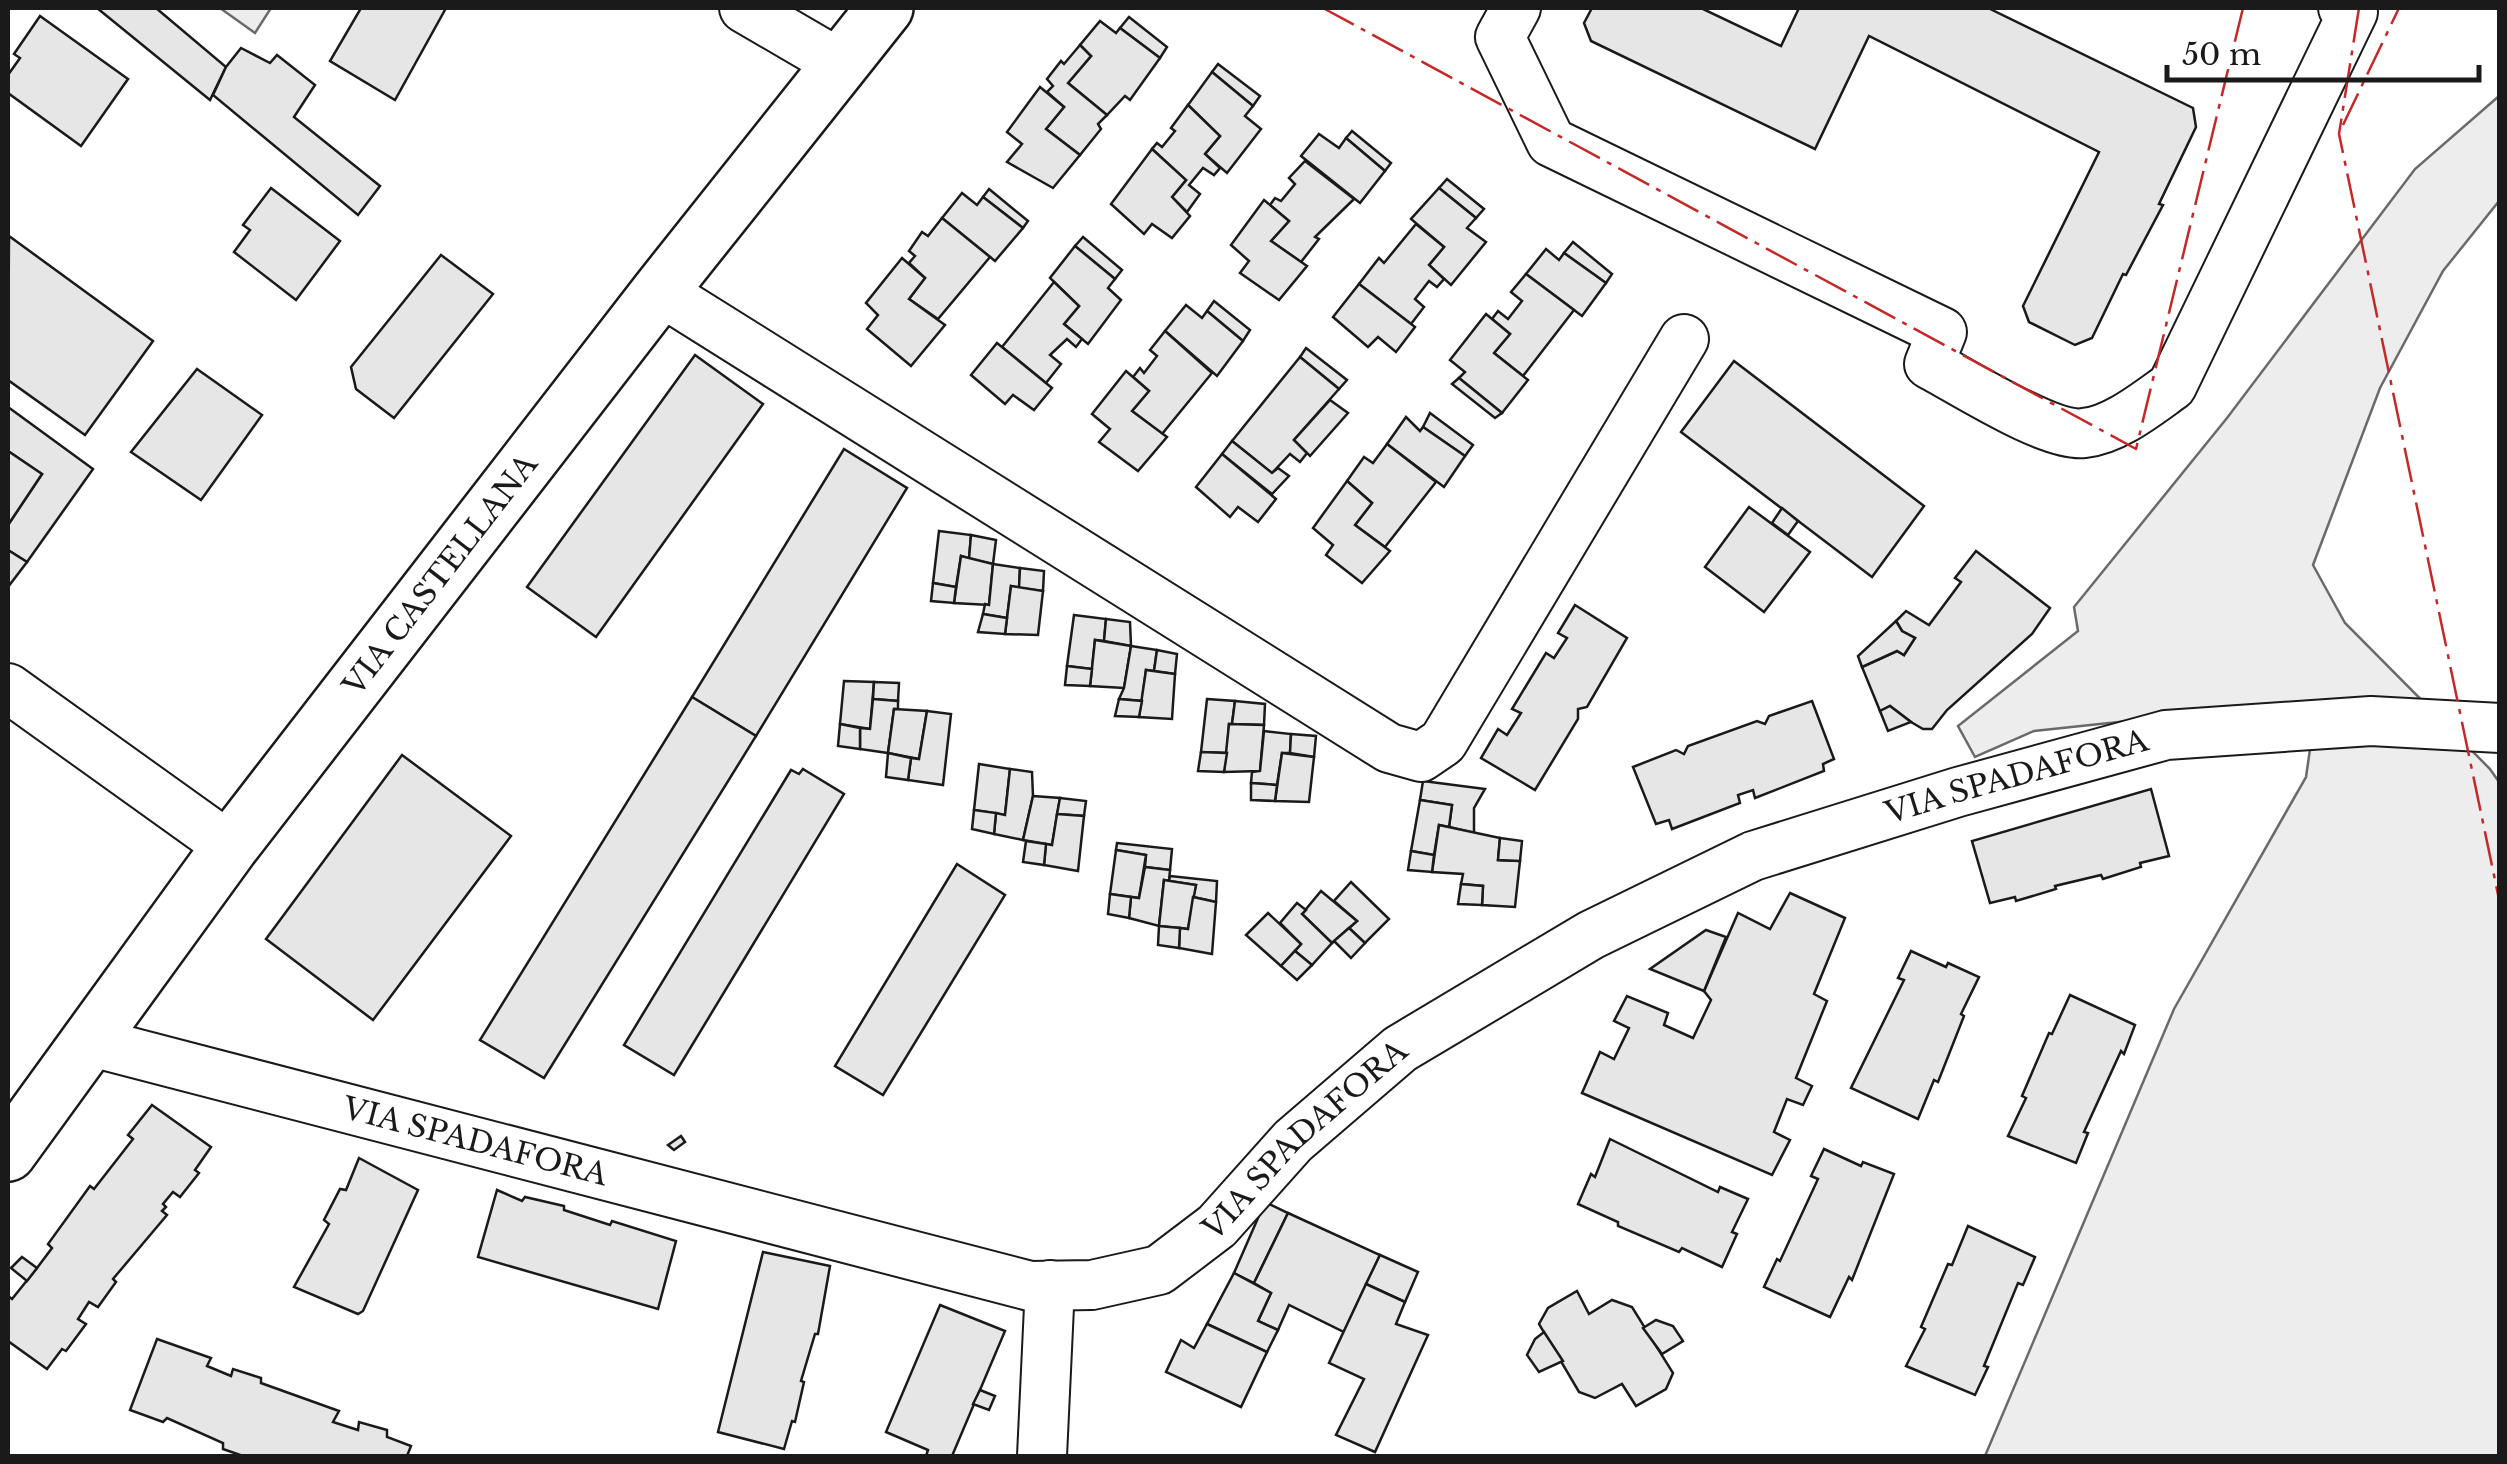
<svg xmlns="http://www.w3.org/2000/svg" width="2507" height="1464" font-family="'Libre Baskerville',serif">
<rect width="100%" height="100%" fill="#fff"/>
<g fill="#ededed" stroke="#6a6a6a" stroke-width="2.5">
<path d="M220,8h51l-16,25z"/>
<path d="M2499,96v105l-56,70 -63,117 -67,177 32,58 145,146 9,13v674h-514l189,-447 132,-232 11,-76 -283,30 -59,26 -17,-31 120,-95 -4,-24 153,-189 188,-249z"/>
</g>
<g fill="#e6e6e6" stroke="#1a1a1a" stroke-width="2.5">
<path d="M97,8h59l70,59 -16,33z"/>
<path d="M361,8h85l-51,92 -65,-39z"/>
<path d="M1592,8h109l80,38 18,-38h189l205,100 3,19 -37,77 4,1 -37,70 -3,-1 -31,64 -17,7 -46,-23 -6,-16 76,-154 -230,-116 -54,113 -224,-108 -7,-18z"/>
<path d="M40,16l88,63 -47,67 -73,-53v-18l12,-17 -6,-4z"/>
<path d="M1129,17l38,30 -7,11 -40,-30z"/>
<path d="M1100,21l16,12 4,-5 40,30 -30,42 -5,-4 -18,19 -39,-32 23,-27 -11,-11z"/>
<path d="M1080,45l11,11 -23,27 39,32 -9,9 3,5 -21,26 -34,-26 18,-22 -17,-15 6,-6 -6,-7 14,-18 3,3z"/>
<path d="M241,48l29,15 7,-8 38,30 -21,32 86,69 -22,29 -145,-120 13,-28z"/>
<path d="M1218,64l42,32 -7,10 -41,-34z"/>
<path d="M1212,72l41,34 -8,10 16,13 -34,44 -22,-19 15,-18 -32,-31z"/>
<path d="M1040,87l24,20 -18,22 34,26 -27,33 -46,-26 15,-18 -15,-12z"/>
<path d="M1188,105l32,31 -15,18 15,14 -6,7 -11,-7 -14,17 11,9 -13,18 -15,-15 14,-17 -34,-31 5,-6 5,4 13,-16 -4,-3z"/>
<path d="M1352,131l39,32 -6,8 -39,-33z"/>
<path d="M1319,134l20,14 7,-10 39,33 -25,32 -59,-47z"/>
<path d="M1152,149l34,31 -14,17 18,19 -18,22 -20,-14 -8,10 -33,-30z"/>
<path d="M1305,161l49,38 -39,38 4,2 -18,23 -30,-21 18,-20 -19,-16 5,-7 6,3 14,-17 -6,-6z"/>
<path d="M1447,179l37,30 -8,9 -37,-30z"/>
<path d="M271,188l69,53 -44,59 -62,-48 16,-22 -7,-5z"/>
<path d="M1439,188l37,30 -9,10 19,14 -35,43 -22,-20 15,-18 -33,-28z"/>
<path d="M989,189l39,32 -5,7 -40,-31z"/>
<path d="M962,193l15,12 6,-8 40,31 -28,33 -53,-43z"/>
<path d="M1264,200l25,21 -18,20 36,25 -28,34 -39,-27 9,-12 -18,-16z"/>
<path d="M942,218l48,39 -52,62 -29,-20 16,-21 -16,-15 6,-7 -6,-5 13,-19 6,4z"/>
<path d="M1416,224l28,23 -15,18 15,14 -7,8 -8,-6 -14,18 9,8 -13,17 -52,-40 20,-26 5,5z"/>
<path d="M9,236l144,105 -68,94 -77,-55z"/>
<path d="M1083,237l39,33 -7,9 -40,-33z"/>
<path d="M1573,242l39,32 -6,9 -42,-30z"/>
<path d="M1075,246l40,33 -7,9 13,12 -33,44 -24,-20 15,-18 -29,-28z"/>
<path d="M1546,249l13,11 5,-7 42,30 -24,33 -56,-42z"/>
<path d="M441,255l52,39 -99,124 -38,-29 -5,-22z"/>
<path d="M902,258l23,20 -16,21 36,26 -34,41 -44,-37 11,-14 -12,-12z"/>
<path d="M1526,274l48,36 -51,66 -29,-23 16,-19 -18,-15 6,-8 10,8 14,-18 -11,-9z"/>
<path d="M1054,282l25,24 -15,18 18,15 -6,8 -9,-8 -17,16 11,9 -15,19 -44,-36z"/>
<path d="M1359,284l56,43 -19,25 -18,-15 -10,10 -35,-30z"/>
<path d="M1214,301l36,29 -7,11 -36,-30z"/>
<path d="M1186,305l16,13 5,-7 36,30 -26,35 -52,-45z"/>
<path d="M1486,314l24,20 -16,19 34,27 -26,33 -43,-35 6,-6 -15,-12z"/>
<path d="M1165,331l47,42 -50,61 -30,-23 17,-20 -16,-14 7,-9 4,5 13,-17 -7,-6z"/>
<path d="M997,343l55,45 -18,22 -21,-15 -8,9 -34,-29z"/>
<path d="M1306,348l41,32 -8,9 -39,-32z"/>
<path d="M695,355l68,49 -167,233 -69,-50z"/>
<path d="M1300,357l39,32 -45,51 13,13 -7,9 -10,-8 -18,19 -40,-32z"/>
<path d="M1734,361l190,145 -52,71 -191,-145z"/>
<path d="M197,369l65,46 -61,85 -70,-48z"/>
<path d="M1126,371l23,20 -17,20 35,26 -29,34 -39,-29 11,-13 -18,-15z"/>
<path d="M1459,378l43,35 -7,5 -43,-34z"/>
<path d="M1330,400l18,13 -38,43 -16,-16z"/>
<path d="M8,407l85,62 -66,93 -19,-12v-25l34,-51 -34,-23z"/>
<path d="M1430,413l43,32 -8,11 -42,-29z"/>
<path d="M1406,417l14,14 3,-4 42,29 -21,31 -57,-43z"/>
<path d="M1232,441l40,32 6,-5 11,8 -17,18 -50,-40z"/>
<path d="M1387,444l49,38 -51,65 -30,-22 17,-22 -25,-22 17,-24 9,6z"/>
<path d="M844,449l63,39 -151,248 -64,-39z"/>
<path d="M8,451l34,23 -34,51z"/>
<path d="M1222,454l54,45 -18,23 -20,-15 -8,10 -34,-30z"/>
<path d="M1347,481l25,22 -17,22 35,26 -28,32 -36,-28 7,-10 -20,-17z"/>
<path d="M1749,507l61,45 -46,60 -59,-45z"/>
<path d="M1782,508l16,13 -10,14 -16,-12z"/>
<path d="M939,531l32,4 -2,24 -8,-3 -5,31 -23,-4z"/>
<path d="M971,535l25,5 -3,24 -24,-5z"/>
<path d="M8,550l19,12 -19,25z"/>
<path d="M1976,551l74,57 -18,26 -85,76 -15,19h-9l-12,-7 -21,-16 -10,5 -18,-44 35,-16 7,4 11,-17 -13,-7 -6,-10 10,-10 23,14 32,-43 -6,-4z"/>
<path d="M961,556l32,8 -4,41 -35,-2z"/>
<path d="M993,564l27,4 -1,20 -8,-2 -4,32 -24,-4 2,-10 4,1z"/>
<path d="M1020,568l24,3 -1,20 -24,-3z"/>
<path d="M933,583l23,4 -2,16 -23,-2z"/>
<path d="M1011,586l32,5 -5,44 -33,-1z"/>
<path d="M1575,605l52,33 -40,69 -9,2v10l-43,71 -54,-32 17,-29 9,6 14,-22 -9,-4 34,-56 8,5 13,-20 -9,-5z"/>
<path d="M983,614l24,4 -2,16 -27,-2z"/>
<path d="M1074,615l32,4 -2,22 -9,-1 -3,29 -25,-3z"/>
<path d="M1106,619l24,3 1,24 -27,-5z"/>
<path d="M1896,621l6,10 13,7 -11,17 -7,-4 -35,16 -4,-11z"/>
<path d="M1095,640l36,6 -7,42 -34,-2z"/>
<path d="M1131,646l26,4 -3,21 -8,-1 -4,31 -23,-2 5,-11z"/>
<path d="M1157,650l20,4 -2,20 -21,-3z"/>
<path d="M1067,666l25,3 -2,17 -25,-1z"/>
<path d="M1146,670l29,4 -3,45 -33,-2z"/>
<path d="M844,681l30,1 -4,47 -30,-5z"/>
<path d="M874,682l25,1 -1,18 -25,-2z"/>
<path d="M692,697l64,39 -212,342 -64,-38z"/>
<path d="M873,699l25,2v8h-4l-6,44 -28,-4v-21l10,1z"/>
<path d="M1119,699l23,2 -3,16 -24,-1z"/>
<path d="M1207,699l28,2 -3,23h-3l-2,29 -26,-1z"/>
<path d="M1235,701l30,3 -1,21 -32,-1z"/>
<path d="M1812,701l22,58 -11,5 1,7 -69,27 -2,-8 -15,5 2,8 -68,26 -3,-9 -13,4 -23,-57 43,-17 8,4 4,-8 69,-25 8,3 4,-8z"/>
<path d="M1890,706l21,16 -23,9 -8,-20z"/>
<path d="M894,709l33,2 -8,48 -31,-6z"/>
<path d="M927,711l24,3 -8,71 -35,-5 3,-22 8,1z"/>
<path d="M840,724l20,4v21l-22,-3z"/>
<path d="M1229,724l35,1 -4,46 -36,1z"/>
<path d="M1264,731l27,3 -1,19h-8l-5,32 -26,-2 1,-11 8,-1z"/>
<path d="M1291,734l25,2 -2,21 -24,-4z"/>
<path d="M1201,752l26,1 -3,19 -26,-1z"/>
<path d="M888,753l23,5 -3,22 -22,-3z"/>
<path d="M1282,753l32,4 -5,45 -34,-1z"/>
<path d="M402,755l109,81 -138,184 -107,-81z"/>
<path d="M979,764l31,5 -5,46 -31,-5z"/>
<path d="M803,769l41,25 -170,281 -50,-30 167,-275 8,4z"/>
<path d="M1010,769l22,3 1,24 -10,44 -29,-6 2,-21 9,2z"/>
<path d="M1423,781l62,8 -11,19v25l-25,-6 3,-22 -32,-5z"/>
<path d="M1251,783l26,2 -2,16 -24,-1z"/>
<path d="M2151,789l18,67 -29,7 1,4 -38,12 -2,-4 -46,11 1,3 -40,12 -1,-4 -25,6 -18,-62z"/>
<path d="M1033,796l27,2 -8,47 -29,-5z"/>
<path d="M1060,798l26,3 -2,15 -27,-2z"/>
<path d="M1420,800l32,5 -3,22 -10,-2 -5,30 -23,-4z"/>
<path d="M974,810l22,3 -2,21 -22,-5z"/>
<path d="M1057,814l27,2 -6,55 -34,-6 2,-21 6,1z"/>
<path d="M1439,825l61,13 -2,22 22,1 -5,46 -33,-2 1,-19 -22,-2 2,-10 -31,-2z"/>
<path d="M1500,838l22,3 -2,20 -22,-1z"/>
<path d="M1026,841l20,3 -2,21 -21,-3z"/>
<path d="M1117,843l55,6 -2,21 -25,-3 1,-12 -30,-5z"/>
<path d="M1116,850l30,5 -7,43 -29,-4z"/>
<path d="M1411,851l23,4 -2,17 -24,-2z"/>
<path d="M957,864l48,31 -122,200 -48,-29z"/>
<path d="M1145,867l25,3 -1,11 -5,-1 -5,46 -30,-8 2,-21 8,1z"/>
<path d="M1170,876l47,5 -1,21 -23,-5 3,-12 -27,-4z"/>
<path d="M1164,880l32,5 -8,44 -29,-3z"/>
<path d="M1351,882l38,37 -24,24 -16,-15 8,-7 -23,-20z"/>
<path d="M1461,884l22,2 -1,19 -24,-1z"/>
<path d="M1321,891l36,30 -25,22 -30,-29z"/>
<path d="M1790,893l55,25 -31,76 13,7 -31,77 16,8 -9,19 -16,-6 -13,33 16,8 -18,35 -190,-82 18,-41 14,7 15,-31 -15,-7 13,-25 41,17 -4,12 29,13 18,-38 -7,-9 34,-78 32,16z"/>
<path d="M1110,894l21,3 -2,21 -21,-4z"/>
<path d="M1193,897l23,5 -4,52 -33,-6 1,-20 8,1z"/>
<path d="M1297,903l9,7 -4,4 30,29 -20,22 -17,-14 6,-7 -21,-21z"/>
<path d="M1268,913l33,31 -20,22 -35,-31z"/>
<path d="M1159,926l21,2 -1,20 -21,-3z"/>
<path d="M1349,928l16,15 -14,15 -17,-17z"/>
<path d="M1706,930l20,7 -22,54 -54,-22z"/>
<path d="M1295,951l17,14 -15,15 -16,-14z"/>
<path d="M1911,951l35,16 2,-4 31,14 -18,37 3,2 -26,66 -4,-2 -16,39 -67,-31 53,-108 -6,-2z"/>
<path d="M2070,995l65,30 -11,29 -3,-3 -37,81 4,1 -12,30 -68,-27 18,-38 -4,-2 27,-63 3,1z"/>
<path d="M152,1105l59,42 -16,23 4,3 -19,24 -7,-5 -10,12 3,3 -4,4 5,4 -54,64 3,3 -18,25 -9,-5 -11,17 8,5 -20,27 -4,-2 -15,20 -39,-28v-45l4,3 25,-31 15,-20 -4,-4 42,-58 4,3 39,-50 -5,-4z"/>
<path d="M681,1136l4,6 -11,8 -6,-5z"/>
<path d="M1610,1139l108,53 2,-5 28,12 -16,33 5,2 -15,33 -40,-19 -3,4 -61,-26v-4l-40,-18 13,-30 4,3z"/>
<path d="M1824,1149l37,17 2,-4 31,12 -42,106 -3,-3 -19,40 -66,-30 13,-28 3,2 38,-82 -7,-3z"/>
<path d="M359,1158l59,32 -55,121 -5,3 -64,-27 35,-63 -5,-4 16,-31 6,1z"/>
<path d="M497,1190l25,11 3,-4 39,9v4l46,15 2,-4 64,20 -18,68 -180,-52z"/>
<path d="M1265,1202l23,11 -34,70 -20,-10z"/>
<path d="M1288,1213l92,42 -36,77 -55,-27 -11,25 -20,-9 13,-28 -17,-10z"/>
<path d="M1968,1226l67,31 -12,28 -5,-2 -34,83 4,1 -13,28 -69,-29 19,-37 -4,-2 27,-63 4,1z"/>
<path d="M763,1252l67,14 -12,68h-3l-14,47 3,1 -9,40 -3,-1 -8,28 -66,-17z"/>
<path d="M1380,1255l38,17 -13,30 -39,-18z"/>
<path d="M22,1257l15,11 -10,13 -16,-13z"/>
<path d="M1234,1273l37,20 -13,28 20,9 -11,22 -60,-28z"/>
<path d="M1366,1284l39,18 -9,22 32,11 -53,117 -39,-17 28,-56 -35,-16z"/>
<path d="M1577,1291l12,23 23,-14 20,7 41,66 -7,16 -30,17 -14,-22 -27,14 -16,-6 -40,-68 9,-16z"/>
<path d="M940,1305l65,26 -53,125h-26l2,-6 -42,-18z"/>
<path d="M1656,1320l17,6 10,15 -21,13 -19,-26z"/>
<path d="M1207,1324l60,28 -26,55 -75,-35 15,-32 13,8z"/>
<path d="M1544,1332l19,29 -24,11 -12,-17 8,-16z"/>
<path d="M157,1339l54,19 -4,8 24,10 2,-7 28,9v5l78,28 -6,11 25,8 1,-8 28,8v7l24,9 -4,10h-164l-20,-7v-6l-56,-25 -4,4 -33,-12z"/>
<path d="M980,1390l15,6 -6,14 -16,-6z"/>
</g>
<g fill="none" stroke-linecap="round" stroke-linejoin="round">
<g stroke="#1a1a1a" stroke-width="52">
<g id="minor">
<path d="M744,8l96,56"/>
<path d="M1516,8l-16,29 51,105 391,190 -13,32c34,18 121,74 155,69 31,-3 64,-30 88,-47l181,-374 -10,-4"/>
<path d="M660,291l729,457 32,9 22,-15 241,-403"/>
<path d="M8,688l222,159"/>
<path id="s1" d="M88,1041l942,245 62,-1 67,-15 58,-44 76,-85 107,-92 191,-114 162,-79 205,-64 208,-57 205,-14 129,7"/>
<path d="M1042,1456l8,-171"/>
</g>
</g>
<g stroke="#1a1a1a" stroke-width="60">
<g id="major">
<path id="s2" d="M8,1153l222,-306 430,-556 225,-283"/>
</g>
</g>
<use href="#minor" stroke="#fff" stroke-width="48"/>
<use href="#major" stroke="#fff" stroke-width="55"/>
<g stroke="#c62828" stroke-width="2.5" stroke-dasharray="35 8 5 8" stroke-linecap="butt">
<path d="M1323,8l813,441 107,-441"/>
<path d="M2359,8l-20,126 161,770"/>
<path d="M2343,125l56,-117"/>
</g>
</g>
<g text-anchor="middle" stroke-width="8" stroke-linejoin="round" paint-order="stroke">
<g font-size="30" fill="#1a1a1a" stroke="#fff">
<text dy="10" stroke="none"><textPath href="#s2" startOffset="722">VIA CASTELLANA</textPath></text>
<text dy="10" stroke="none"><textPath href="#s1" startOffset="2110">VIA SPADAFORA</textPath></text>
<text dy="10" stroke="none"><textPath href="#s1" startOffset="1300">VIA SPADAFORA</textPath></text>
<text dy="10" stroke="none"><textPath href="#s1" startOffset="400">VIA SPADAFORA</textPath></text>
</g>
</g>
<rect width="2507" height="1464" fill="none" stroke="#1a1a1a" stroke-width="20"/>
<path d="M2167 65v15h312v-15" fill="none" stroke="#1a1a1a" stroke-width="5"/>
<text x="2182" y="65" font-size="30" fill="#1a1a1a" stroke="#ffffff" stroke-width="8" paint-order="stroke">50 m</text>
</svg>
